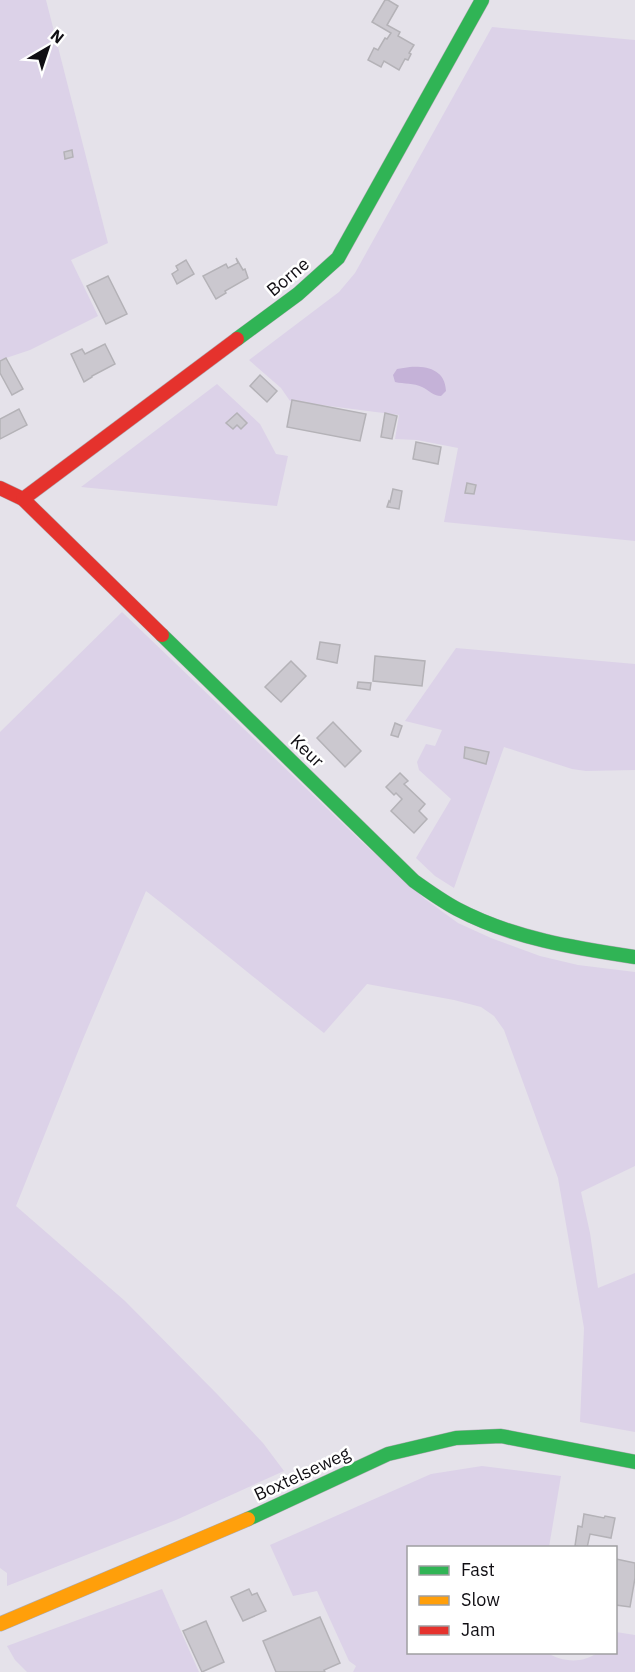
<svg xmlns="http://www.w3.org/2000/svg" width="635" height="1672" font-family="'IBM Plex Sans',sans-serif">
<rect width="100%" height="100%" fill="#e5e2ea"/>
<g fill="#dcd2e8">
<path d="M0,0h46l62,243 -37,17 27,56 -68,34 -30,10z"/>
<path d="M492,27l143,13v501l-191,-19 14,-74 -41,-8 -22,-1 4,-24 -109,-14 -9,-13 -32,-28 90,-68 16,-19z"/>
<path d="M217,384l43,40 16,30 12,2 -11,50 -196,-19z"/>
<path d="M122,612l241,231 62,56 33,24 33,15 49,18 38,9 57,7v194l-54,26 9,41 8,55 37,-15v159l-55,-10 4,-94 -26,-150 -54,-148 -10,-14 -13,-9 -27,-7 -87,-16 -43,49c-60,-47 -118,-95 -178,-142l-63,148 -67,167 109,95 93,94 45,48 21,28 -108,49 -169,66v-13l-7,-5v-836z"/>
<path d="M456,648l179,16v106l-49,1 -14,-2 -68,-22 -50,141 -19,-12 -19,-18 35,-59 -32,-29 -2,-8 9,-18 9,2 7,-16 -37,-9z"/>
<path d="M482,1466l79,10 -12,71 -141,1v104h138c15,10 36,12 51,1l19,-1v-20l19,3v37h-282l3,-6 -7,-5 -32,-70 -24,5 -23,-51 161,-71z"/>
<path d="M162,1589l37,83h-172l-12,-12 -8,-14z"/>
</g>
<path fill="#c5b2d8" d="M410,367c18,-1 35,3 36,24l-5,5c-8,0 -12,-6 -19,-9 -8,-4 -18,-3 -27,-5l-2,-7 4,-6z"/>
<g fill="#cbc8cf" stroke="#b4b2b7" stroke-width="1.5">
<path d="M385,0h3l10,6 -11,19 13,7 -2,4 16,9 -5,8 2,1 -3,6 -3,-1 -6,11 -15,-9 -3,6 -13,-7 6,-12 4,2 7,-12 2,1 4,-6 -19,-11z"/>
<path d="M72,150l1,7 -8,2 -1,-7z"/>
<path d="M236,258l7,12 2,-1 3,9 -23,13 1,2 -10,6 -13,-23 23,-12 2,4 10,-5z"/>
<path d="M186,260l8,14 -17,10 -5,-10 6,-4 -2,-4z"/>
<path d="M108,276l19,38 -21,10 -19,-38z"/>
<path d="M105,344l10,20 -23,12v1l-8,5 -13,-28 11,-5 3,5z"/>
<path d="M6,358l17,31 -11,6 -12,-22v-12z"/>
<path d="M260,375l17,16 -10,11 -17,-16z"/>
<path d="M292,400l74,14 -6,27 -73,-14z"/>
<path d="M19,409l8,16 -27,14v-20z"/>
<path d="M237,413l10,10 -6,6 -4,-4 -4,4 -7,-6z"/>
<path d="M385,413l12,3 -5,23 -11,-2z"/>
<path d="M416,442l25,5 -3,17 -25,-5z"/>
<path d="M467,483l9,2 -2,9 -9,-1z"/>
<path d="M393,489l9,2 -3,18 -12,-2 2,-6 1,1z"/>
<path d="M320,642l20,3 -3,18 -20,-4z"/>
<path d="M375,656l50,5 -3,25 -49,-5z"/>
<path d="M291,661l15,15 -25,26 -16,-15z"/>
<path d="M358,682l13,1 -1,7 -13,-2z"/>
<path d="M333,722l28,29 -16,16 -28,-29z"/>
<path d="M395,723l7,3 -4,11 -7,-2z"/>
<path d="M465,747l24,5 -3,12 -22,-6z"/>
<path d="M400,773l8,8 -4,3 21,20 -6,7 8,8 -13,14 -23,-22 11,-12 -6,-6 -2,2 -8,-8z"/>
<path d="M584,1514l20,4 1,-2 10,2 -4,20 -21,-4 -3,14 -12,-2 3,-20 4,1z"/>
<path d="M616,1559l19,4v15l-5,29 -14,-2z"/>
<path d="M249,1589l3,6 5,-2 9,18 -23,10 -12,-24z"/>
<path d="M320,1617l20,46 -16,7 1,2h-49l-13,-31z"/>
<path d="M206,1621l18,41 -22,10 -19,-41z"/>
</g>
<g fill="none" stroke-linecap="round" stroke-linejoin="round">
<g stroke="#adabb1" stroke-width="15">
<g id="fast">
<path d="M237,339l61,-45 40,-36 144,-258"/>
<path d="M162,635l252,246c14,10 28,20 43,28 55,29 117,39 178,48"/>
<path d="M248,1519l140,-65 68,-16 45,-2 134,26"/>
</g>
</g>
<g stroke="#adabb1" stroke-width="15">
<path id="slow" d="M0,1624l248,-105"/>
</g>
<g stroke="#adabb1" stroke-width="15">
<g id="jam">
<path d="M0,488l23,11 139,136"/>
<path d="M23,499l214,-160"/>
</g>
</g>
<use href="#fast" stroke="#30b455" stroke-width="14"/>
<use href="#slow" stroke="#ff9f0a" stroke-width="14"/>
<use href="#jam" stroke="#e5322d" stroke-width="14"/>
</g>
<g text-anchor="middle" stroke-width="5" stroke-linejoin="round" paint-order="stroke">
<g font-size="18" fill="#100e13" stroke="#fff">
<text transform="translate(288 277) rotate(-40)" y="6">Borne</text>
<text transform="translate(307 751) rotate(44)" y="6">Keur</text>
<text transform="translate(302 1474) rotate(-25)" y="6">Boxtelseweg</text>
</g>
</g>
<rect x="407" y="1546" width="210" height="108" fill="#ffffff" stroke="#9f9fa1" stroke-width="1.5"/>
<rect x="419" y="1566" width="30" height="9" fill="#30b455" stroke="#9f9fa1" stroke-width="1.5"/>
<text x="461" y="1576" font-size="18" fill="#100e13">Fast</text>
<rect x="419" y="1596" width="30" height="9" fill="#ff9f0a" stroke="#9f9fa1" stroke-width="1.5"/>
<text x="461" y="1606" font-size="18" fill="#100e13">Slow</text>
<rect x="419" y="1626" width="30" height="9" fill="#e5322d" stroke="#9f9fa1" stroke-width="1.5"/>
<text x="461" y="1636" font-size="18" fill="#100e13">Jam</text>
<g transform="translate(48 48) rotate(39)" stroke="#ffffff" stroke-width="4.5" paint-order="stroke">
<path d="M0-4.5L10 22L0 15L-10 22Z" fill="#100e13"/>
<text y="-9" font-size="16" font-weight="bold" text-anchor="middle" fill="#100e13">N</text>
</g>
</svg>
